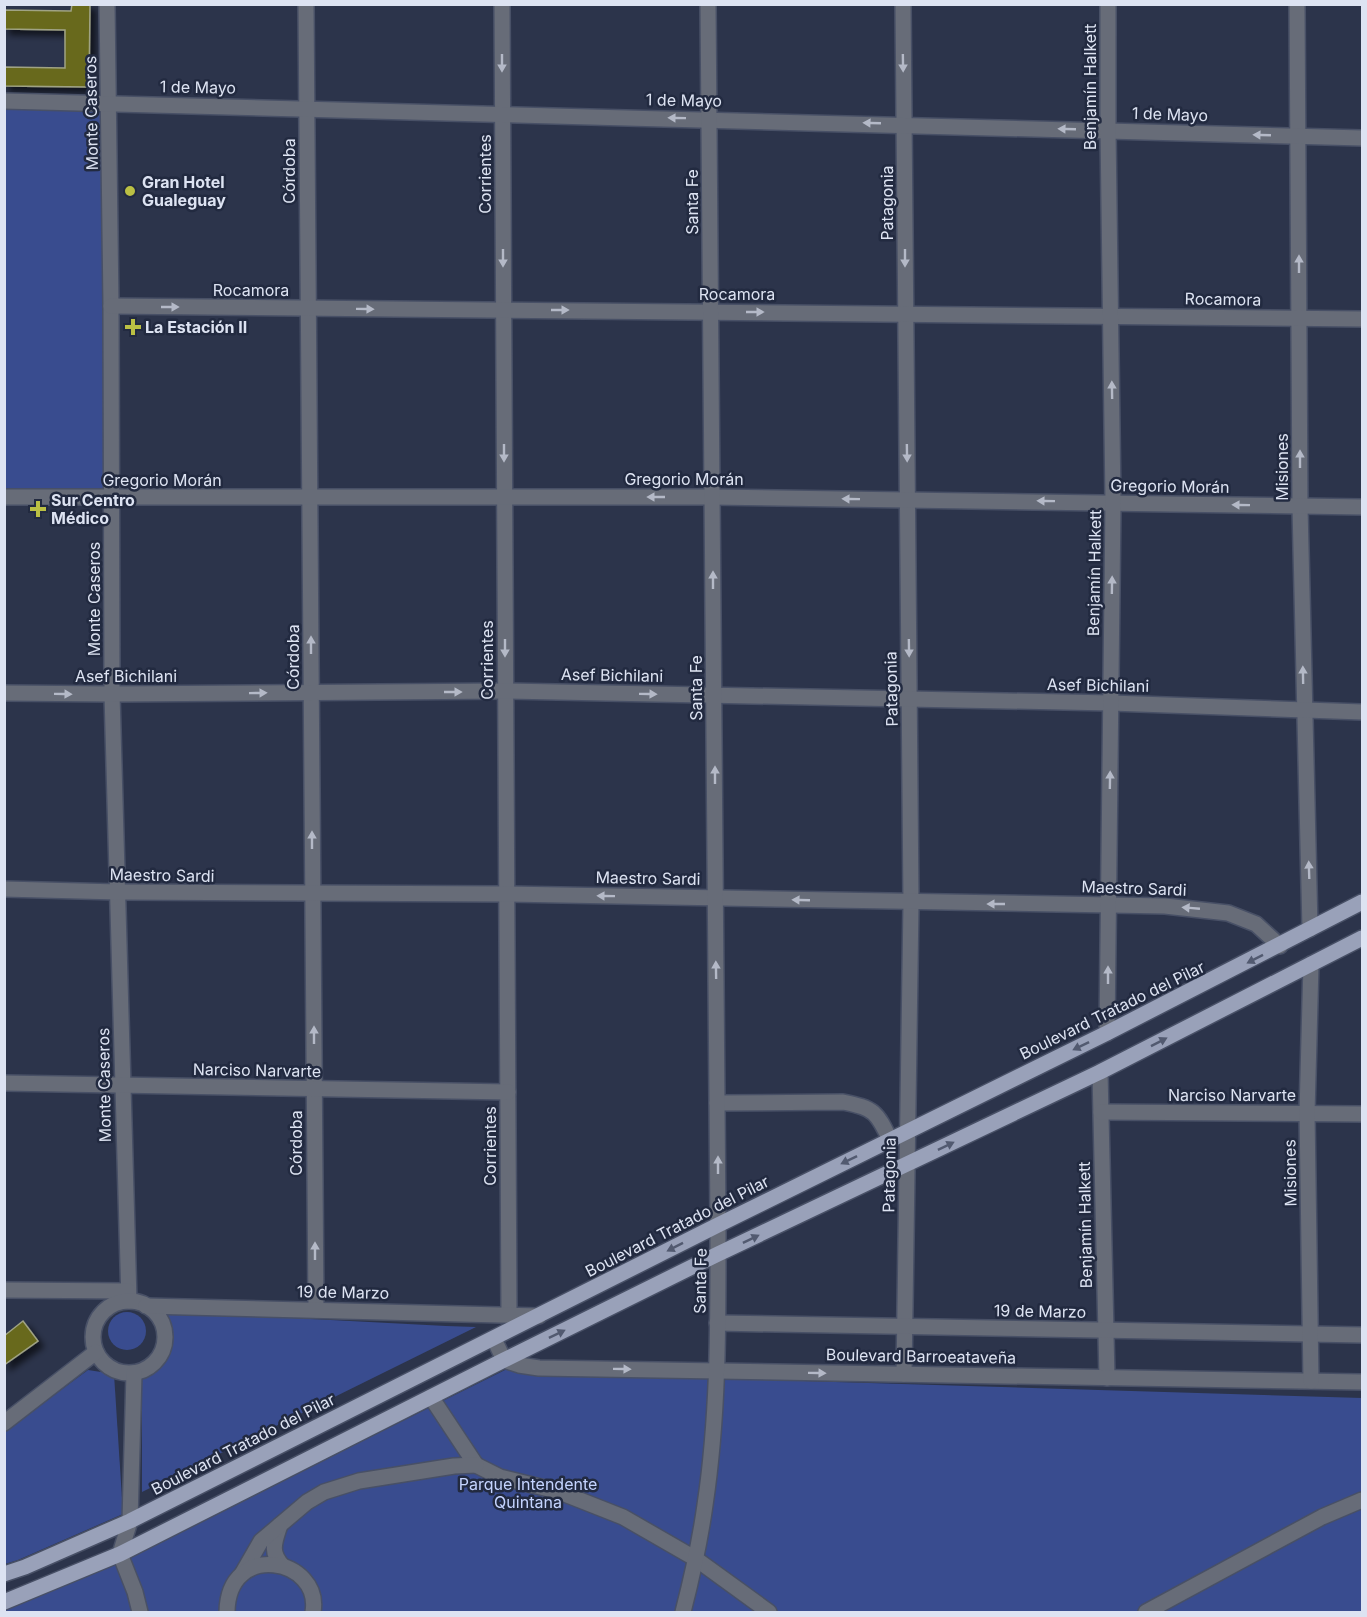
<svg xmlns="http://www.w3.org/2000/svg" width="1367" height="1617" font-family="Inter,sans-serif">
<defs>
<filter id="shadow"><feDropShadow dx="5.5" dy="5.5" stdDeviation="3" flood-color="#0009"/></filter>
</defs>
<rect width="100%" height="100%" fill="#2c344b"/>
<g fill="#394c8f">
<path d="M5,103l103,1 3,393 -106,-1z"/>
<path d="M161,1311l285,15 30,1 -334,165v-116c31,-8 40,-42 19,-65z"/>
<circle cx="127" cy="1331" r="19"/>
<path d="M507,1369l34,4 821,25v214h-1357v-5l128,-52z"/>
<path d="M88,1370l26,4 9,140 -105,46 -13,4 -1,-132z"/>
</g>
<g fill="#67691a" stroke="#a0a384" stroke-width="1.5" filter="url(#shadow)">
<path d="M72,4h18l-1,83 -85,-1v-19l61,1v-38l-61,-1v-19l67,1z"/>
<path d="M23,1321l15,20 -34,24v-29z"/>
</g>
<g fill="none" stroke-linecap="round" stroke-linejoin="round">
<g stroke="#485066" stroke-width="18">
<g id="minor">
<path d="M107,4l4,302 1,388 17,607"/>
<path d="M306,4l10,1306"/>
<path d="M502,4l7,1311"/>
<path d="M903,4l8,899 -7,471"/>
<path d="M1297,4l3,503 10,422"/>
<path d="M4,101l1358,37"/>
<path d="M111,306l1251,13"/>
<path d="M4,497h708l650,10"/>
<path d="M4,693l108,1 393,-3 606,12 251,9"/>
<path d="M4,889l114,3 389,2 658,12 63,7 28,11 24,22"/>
<path d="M1107,1033l6,-531 -5,-372v-126"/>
<path d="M1100,1072l7,306"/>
<path d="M4,1083l504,9"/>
<path d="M717,1103l126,-1c31,6 34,10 47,38"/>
<path d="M1101,1112l261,2"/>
<path d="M4,1290l124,1"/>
<circle cx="129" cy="1337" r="36"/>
<path d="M146,1306l393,10"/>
<path d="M717,1323l645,12"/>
<path d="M494,1339l10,21 15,5 20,3 823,14"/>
<path d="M134,1373l-4,148 -10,33 15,38 5,20"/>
<path d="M1311,1381l-4,-268 4,-149"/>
<path d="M431,1397l45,68 24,12 57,14 66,26 73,42 73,53"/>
<path d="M4,1423l92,-71"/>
<path d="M280,1525c-5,16 -11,27 3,41"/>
<path d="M242,1574l19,-33 46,-39 17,-10 35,-11 95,-15 22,-1"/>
<path d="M227,1612c1,-72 95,-54 86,0"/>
<path d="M683,1612c9,-35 17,-71 22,-107 14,-93 13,-187 13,-280l-10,-1221"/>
<path d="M1146,1612l176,-95 40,-17"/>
</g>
</g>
<g stroke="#485066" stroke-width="18">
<g id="major">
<path d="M4,1574l21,-7 105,-46 588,-296 389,-192 255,-131"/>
<path d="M4,1602l116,-48 384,-194 214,-106 382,-182 262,-134"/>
</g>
</g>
<use href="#minor" stroke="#676c78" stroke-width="15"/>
<use href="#major" stroke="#99a1b9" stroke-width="15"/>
</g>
<defs><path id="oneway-solid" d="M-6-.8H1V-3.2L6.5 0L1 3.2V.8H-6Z" transform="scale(1.5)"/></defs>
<g fill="#b4b9c7">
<use href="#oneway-solid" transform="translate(502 63) rotate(90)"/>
<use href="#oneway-solid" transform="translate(903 63) rotate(89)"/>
<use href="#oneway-solid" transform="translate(677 118) rotate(-179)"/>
<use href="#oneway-solid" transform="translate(872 123) rotate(-178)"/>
<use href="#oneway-solid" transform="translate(1067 129) rotate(-178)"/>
<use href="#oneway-solid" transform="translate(1262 135) rotate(-178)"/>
<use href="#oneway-solid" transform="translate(503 258) rotate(90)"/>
<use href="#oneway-solid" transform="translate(905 258) rotate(90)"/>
<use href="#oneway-solid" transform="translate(1299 264) rotate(-90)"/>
<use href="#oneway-solid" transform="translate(170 307)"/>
<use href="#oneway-solid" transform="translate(365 309) rotate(1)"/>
<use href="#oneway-solid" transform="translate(560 310)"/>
<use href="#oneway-solid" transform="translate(755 312)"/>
<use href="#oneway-solid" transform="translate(1112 390) rotate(-91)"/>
<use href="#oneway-solid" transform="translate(504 453) rotate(90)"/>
<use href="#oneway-solid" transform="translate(907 453) rotate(89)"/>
<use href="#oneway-solid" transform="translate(1300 459) rotate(-90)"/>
<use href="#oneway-solid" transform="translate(656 497) rotate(-180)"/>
<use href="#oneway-solid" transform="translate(851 499) rotate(-179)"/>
<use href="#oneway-solid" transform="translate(1046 501) rotate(-179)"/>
<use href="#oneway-solid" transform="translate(1241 505) rotate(-179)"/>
<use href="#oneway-solid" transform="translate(713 580) rotate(-90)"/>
<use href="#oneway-solid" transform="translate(1112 585) rotate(-89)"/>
<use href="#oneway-solid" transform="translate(311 645) rotate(-90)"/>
<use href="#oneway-solid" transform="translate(505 648) rotate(90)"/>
<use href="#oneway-solid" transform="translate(909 648) rotate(89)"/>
<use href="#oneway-solid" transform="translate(1303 675) rotate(-91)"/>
<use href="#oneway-solid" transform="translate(453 692)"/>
<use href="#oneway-solid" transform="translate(258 693) rotate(-1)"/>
<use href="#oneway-solid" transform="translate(63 694) rotate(1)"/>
<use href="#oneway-solid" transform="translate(648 694) rotate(1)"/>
<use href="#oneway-solid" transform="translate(715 775) rotate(-90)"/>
<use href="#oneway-solid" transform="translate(1110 780) rotate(-89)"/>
<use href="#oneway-solid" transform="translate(312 840) rotate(-90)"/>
<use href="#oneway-solid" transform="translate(1309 870) rotate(-92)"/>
<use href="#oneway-solid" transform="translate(606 896) rotate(-179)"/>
<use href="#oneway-solid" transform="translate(801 900) rotate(-178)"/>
<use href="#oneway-solid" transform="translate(996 904) rotate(-180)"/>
<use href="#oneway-solid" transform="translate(1191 908) rotate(-175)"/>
<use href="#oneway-solid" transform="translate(716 970) rotate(-91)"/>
<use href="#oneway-solid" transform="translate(1108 975) rotate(-90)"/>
<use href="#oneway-solid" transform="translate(314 1035) rotate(-90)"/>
<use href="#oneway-solid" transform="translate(718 1165) rotate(-90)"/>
<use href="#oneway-solid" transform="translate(315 1251) rotate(-90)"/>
<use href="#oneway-solid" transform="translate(622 1369) rotate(1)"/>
<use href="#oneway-solid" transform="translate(817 1373) rotate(1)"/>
</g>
<g fill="#525a70">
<use href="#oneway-solid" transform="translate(1255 959) rotate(153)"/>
<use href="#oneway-solid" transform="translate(1159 1042) rotate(-27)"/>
<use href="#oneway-solid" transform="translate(1081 1046) rotate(154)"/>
<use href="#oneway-solid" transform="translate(946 1146) rotate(-26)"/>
<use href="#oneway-solid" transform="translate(849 1160) rotate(154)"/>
<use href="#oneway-solid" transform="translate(751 1239) rotate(-26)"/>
<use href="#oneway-solid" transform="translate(675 1247) rotate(153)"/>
<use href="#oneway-solid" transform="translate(557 1334) rotate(-26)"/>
</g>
<g fill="#bbc044" stroke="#222a40" stroke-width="2">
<circle cx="130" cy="191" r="6"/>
<path d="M130 318h6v6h6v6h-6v6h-6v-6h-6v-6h6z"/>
<path d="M35 500h6v6h6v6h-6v6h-6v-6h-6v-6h6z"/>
</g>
<g text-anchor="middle" stroke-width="5" stroke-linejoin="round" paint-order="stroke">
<g font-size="16" fill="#dde3f2" stroke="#222a40">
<text transform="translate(198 87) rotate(1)" y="6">1 de Mayo</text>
<text transform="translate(1090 87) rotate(-90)" y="6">Benjamín Halkett</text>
<text transform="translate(684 100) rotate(1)" y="6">1 de Mayo</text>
<text transform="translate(91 113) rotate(-91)" y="6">Monte Caseros</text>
<text transform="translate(1170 114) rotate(2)" y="6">1 de Mayo</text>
<text transform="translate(289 171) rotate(-90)" y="6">Córdoba</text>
<text transform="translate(485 174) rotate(-90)" y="6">Corrientes</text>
<text transform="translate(692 202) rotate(-90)" y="6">Santa Fe</text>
<text transform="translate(887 203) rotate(-90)" y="6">Patagonia</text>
<text x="251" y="296">Rocamora</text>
<text x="737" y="300">Rocamora</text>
<text transform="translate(1223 299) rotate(1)" y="6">Rocamora</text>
<text transform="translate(1282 467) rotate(-90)" y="6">Misiones</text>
<text x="684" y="485">Gregorio Morán</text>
<text x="162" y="486">Gregorio Morán</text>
<text transform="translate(1170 486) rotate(1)" y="6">Gregorio Morán</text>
<text transform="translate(1094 573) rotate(-89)" y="6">Benjamín Halkett</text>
<text transform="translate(94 599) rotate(-90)" y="6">Monte Caseros</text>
<text transform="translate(293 657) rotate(-90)" y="6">Córdoba</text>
<text transform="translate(487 660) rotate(-90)" y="6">Corrientes</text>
<text transform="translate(612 675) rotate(1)" y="6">Asef Bichilani</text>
<text x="126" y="682">Asef Bichilani</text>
<text transform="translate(1098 685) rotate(1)" y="6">Asef Bichilani</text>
<text transform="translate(696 688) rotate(-90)" y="6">Santa Fe</text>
<text transform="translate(891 689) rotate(-91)" y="6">Patagonia</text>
<text transform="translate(162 875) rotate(1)" y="6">Maestro Sardi</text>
<text transform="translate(648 878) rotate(1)" y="6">Maestro Sardi</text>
<text transform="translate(1134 888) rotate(2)" y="6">Maestro Sardi</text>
<text transform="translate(1112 1010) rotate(-26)" y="6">Boulevard Tratado del Pilar</text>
<text transform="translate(257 1070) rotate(1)" y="6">Narciso Narvarte</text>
<text transform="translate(104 1085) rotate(-91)" y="6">Monte Caseros</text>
<text x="1232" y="1101">Narciso Narvarte</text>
<text transform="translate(296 1143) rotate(-90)" y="6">Córdoba</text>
<text transform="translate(490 1146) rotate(-90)" y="6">Corrientes</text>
<text transform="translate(1290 1173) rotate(-91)" y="6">Misiones</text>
<text transform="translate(889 1175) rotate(-89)" y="6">Patagonia</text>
<text transform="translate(1085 1225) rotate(-91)" y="6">Benjamín Halkett</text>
<text transform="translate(677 1226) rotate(-27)" y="6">Boulevard Tratado del Pilar</text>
<text transform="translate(700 1281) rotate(-89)" y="6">Santa Fe</text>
<text transform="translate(343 1292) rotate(1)" y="6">19 de Marzo</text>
<text transform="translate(1040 1311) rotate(1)" y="6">19 de Marzo</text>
<text transform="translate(921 1356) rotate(1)" y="6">Boulevard Barroeataveña</text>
<text transform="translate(243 1444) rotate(-27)" y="6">Boulevard Tratado del Pilar</text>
</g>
<g font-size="16" font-weight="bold" fill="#dde3f2" stroke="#222a40" text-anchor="start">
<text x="142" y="188">Gran Hotel<tspan x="142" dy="18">Gualeguay</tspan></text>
<text x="145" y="333">La Estación II</text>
<text x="51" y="506">Sur Centro<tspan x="51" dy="18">Médico</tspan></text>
</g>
<g font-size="16" fill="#c5d4ff" stroke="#222a40">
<text x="528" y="1490">Parque Intendente<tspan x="528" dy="18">Quintana</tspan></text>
</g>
</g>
<rect width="1367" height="1617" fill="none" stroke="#dde3f2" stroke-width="12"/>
</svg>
